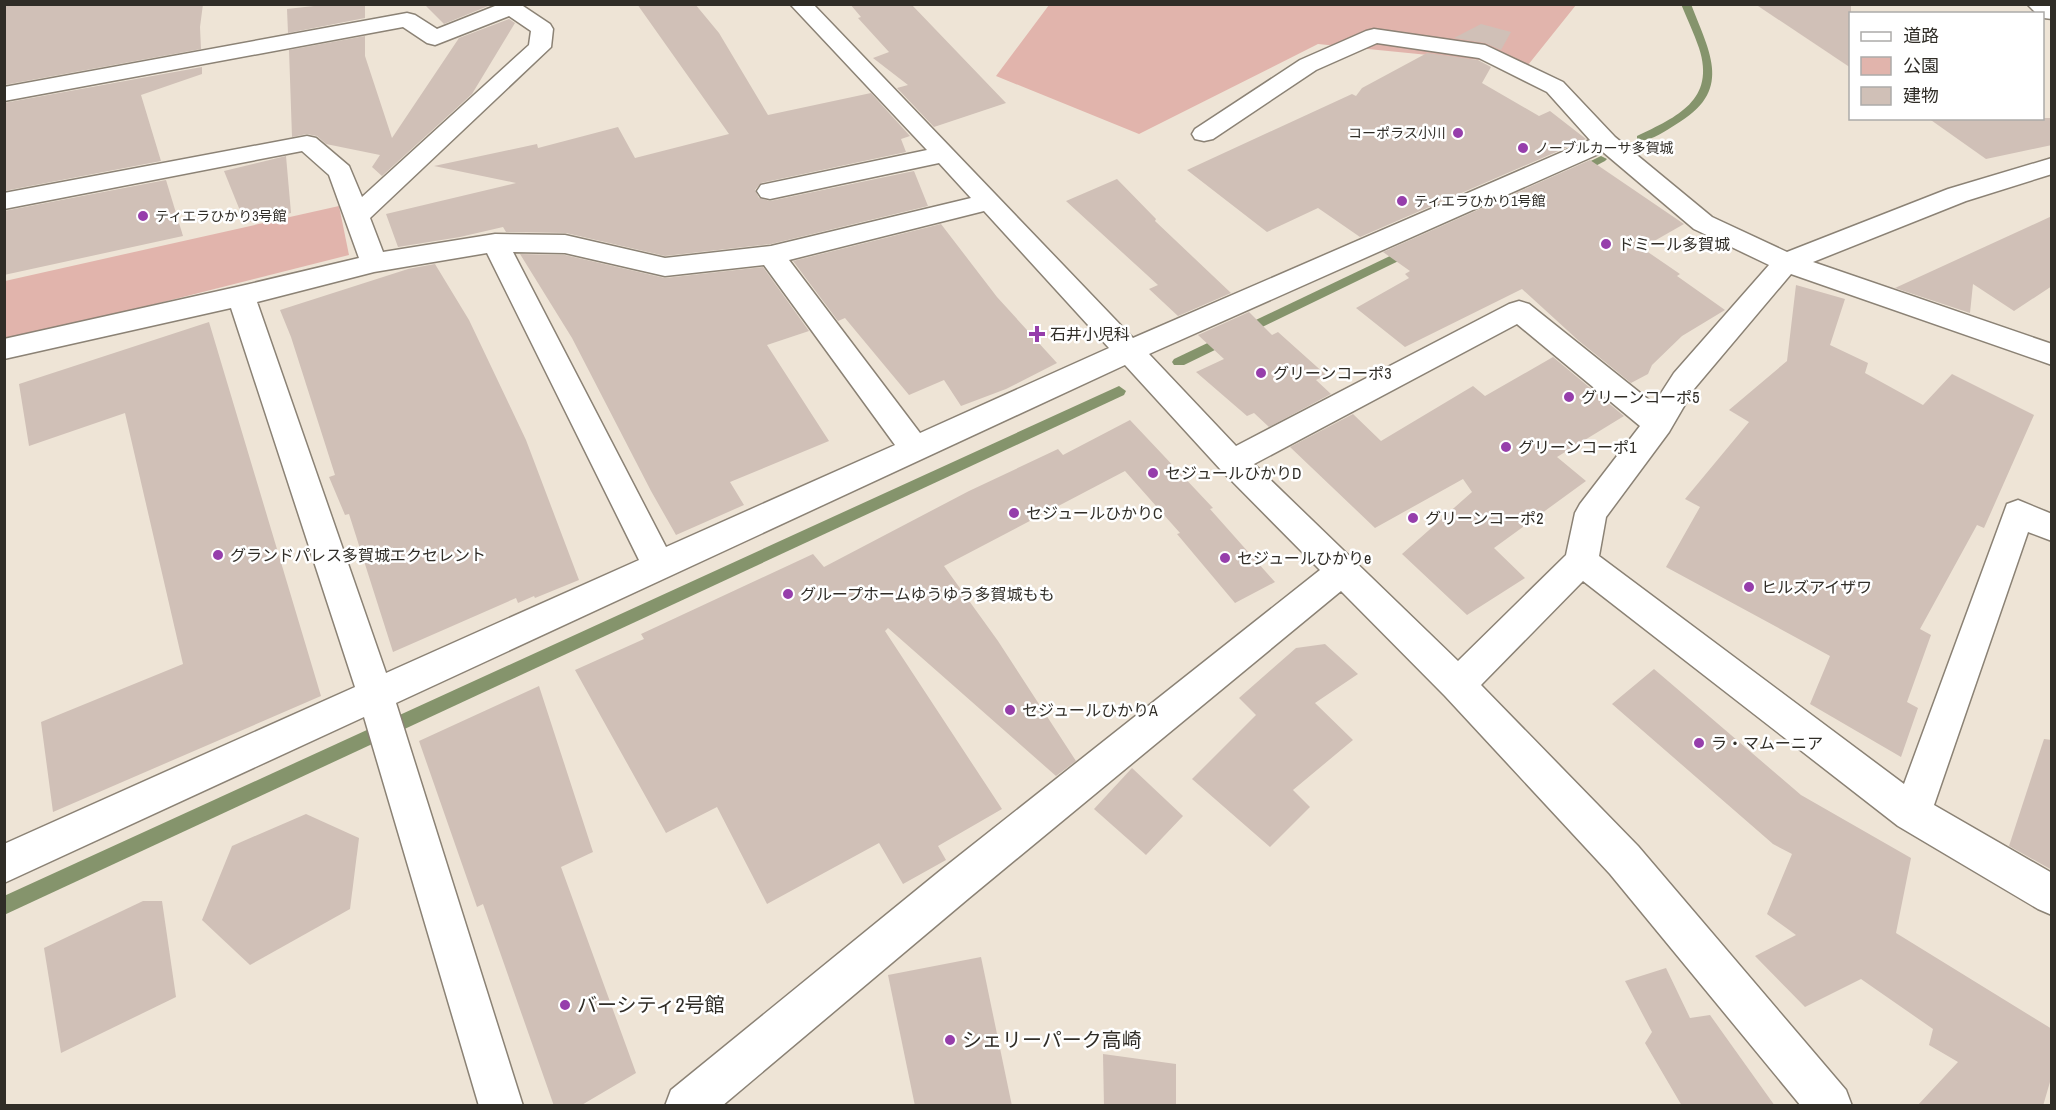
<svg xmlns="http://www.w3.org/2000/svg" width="2056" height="1110" font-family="'Archivo Narrow','Noto Sans JP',sans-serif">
<rect width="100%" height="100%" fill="#eee4d6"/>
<g fill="#e1b4ac">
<path d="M1049,5h527l-48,60 -210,-21 -179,90 -143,-58z"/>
<path d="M339,206l10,49 -344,87v-61z"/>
</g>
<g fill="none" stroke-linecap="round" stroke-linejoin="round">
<g fill="#85946c" fill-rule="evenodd">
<path d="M1681,4h10c19,50 43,87 -16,121 -10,6 -26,18 -38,15v-4c40,-19 79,-36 62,-88 -5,-15 -12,-29 -18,-44z"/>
<path d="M1601,156l6,3 -2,2 -25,13 -4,1 -6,-4z"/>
<path d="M1411,246l4,1v6l-231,112h-10l-2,-3 2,-3z"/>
<path d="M1119,386l7,5 -2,4 -1120,520v-19z"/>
</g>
</g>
<g fill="#d0c0b7">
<path d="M4,4h199l-3,23 1,22 -197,36z"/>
<path d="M332,4h33v14l-77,15 -1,-24z"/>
<path d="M424,4h69l-49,20z"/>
<path d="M637,4h58l24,29 49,82 103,-22 39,43 -9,3 5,13 -145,31 -6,7 4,8 11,3 144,-30 14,35 -157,38 -106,12 -99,-23 -60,-1 -3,-5 -43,10 -62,10 -12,-33 130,-31 -82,-17 103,-22 1,4 80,-21 17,31 94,-24z"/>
<path d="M850,4h61l95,99 -72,24 -37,-39 11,-3 -35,-27 16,-6 -31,-34 3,-1z"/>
<path d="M1755,4h96v64z"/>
<path d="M509,19l6,4 -43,71 -90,82 -10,-9 8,-12 -54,-11 -9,-8 -10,-2 -15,3 -3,-87 76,-14v20l27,82 67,-100z"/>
<path d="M1481,24l30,8 -10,18 -16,-7 -31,-5z"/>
<path d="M1427,53l51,7 13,7 -9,16 57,33 11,-5 36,28 -226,98 -42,-29 -51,24 -80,-62 165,-76 4,2 6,-8z"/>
<path d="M202,67v7l-61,21 20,66 -157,30v-88z"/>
<path d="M1928,118h124v27l-66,14z"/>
<path d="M286,156l5,57 -46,10 -21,-52z"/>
<path d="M1590,160l94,64 -42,24 38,26 -3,2 48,34 -43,26 -30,29 -4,9 -17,9 -52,-42 -57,-52 -117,58 -49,-39 53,-30 -4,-4 5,-3 -27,-19z"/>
<path d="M1117,179l39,40 -1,2 76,72 -53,23 -29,-27 9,-4 -92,-84z"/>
<path d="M166,180l17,56 -179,39v-64z"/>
<path d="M2052,216v70l-38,25 -41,-27 -3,29 -75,-25z"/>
<path d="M941,224l56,73 60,66 -51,26 -45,17 -17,-26 -35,15 -64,-77 -7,3 -45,-60z"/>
<path d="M520,254l45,1 100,23 98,-11 46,64 -42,14 62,96 -99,41 14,23 -68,30 -25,-44 -79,-153z"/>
<path d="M435,264l34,56 57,120 53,140 -44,18 -1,-2 -16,7 -2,-5 -123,54 -44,-138 -4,1 -16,-38 6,-2 -44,-138 -11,-27 128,-41z"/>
<path d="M1796,285l49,14 -15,46 38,18 -3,10 58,32 29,-31 82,41 -50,113 -7,-3 -57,104 11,6 -24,67 11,6 -17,49 -91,-53 20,-48 -164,-89 34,-60 -15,-8 64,-77 -20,-12 58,-49z"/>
<path d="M1249,312l23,23 6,-3 48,43 -10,5 15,14 -62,33 -15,-14 -7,3 -51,-44 28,-13 -26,-24z"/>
<path d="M209,322l112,374 -268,116 -12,-90 142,-58 -58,-251 -96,33 -10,-62z"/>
<path d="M1553,357l71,59 -67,41 29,24 -92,67 31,30 -58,37 -65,-61 70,-62 -9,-13 -88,49 -85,-81 63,-33 28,27 92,-55 12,10z"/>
<path d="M1130,420l83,88 -3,1 65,73 -40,21 -58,-69 3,-1 -55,-62 -181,95 54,75 78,120 -20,15 -168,-148 -3,3 117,178 -64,37 8,14 -43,24 -24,-41 -112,61 -50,-97 -51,26 -91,-163 69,-31 -3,-5 172,-80 11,13 145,-76 89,-42 5,6z"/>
<path d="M1325,644l33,30 -43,29 38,37 -60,50 17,17 -40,40 -78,-68 64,-64 -17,-17 57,-50z"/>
<path d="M1654,669l147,126 110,63 -15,75 156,96v46l-9,31h-126l41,-44 -29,-17 4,-16 -72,-50 -56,28 -50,-51 41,-21 -29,-21 25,-60 -19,-10 -161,-140z"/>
<path d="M539,686l54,166 -32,15 75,206 -56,33h-26l-71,-202 -6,3 -58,-166z"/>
<path d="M2044,739l8,1v130l-43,-24z"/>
<path d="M1132,768l51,48 -37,39 -52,-46z"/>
<path d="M306,814l53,24 -9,71 -100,56 -48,-45 30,-74z"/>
<path d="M143,901h19l14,96 -115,56 -17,-105z"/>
<path d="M981,957l31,149h-97l-27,-131z"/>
<path d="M1666,968l24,50 20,-3 65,91h-93l-37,-63 7,-11 -27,-51z"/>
<path d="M1103,1054l73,10v42h-72z"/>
</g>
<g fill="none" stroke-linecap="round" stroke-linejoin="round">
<g stroke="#8b8275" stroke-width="3">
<g id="street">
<path d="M500,4h20l30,20 3,5 -2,18 -181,171 13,34 112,-18 70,1 100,23 106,-12 200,-48 -32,-35 -169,36 -9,-2 -4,-6 4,-6 166,-35 -137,-146h23l320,334 457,-198 -43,-48 -68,-34 -102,-15 -61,27 -103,69 -9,2 -9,-2 -3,-5 3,-5 105,-69 66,-29 8,-2 111,16 78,37 52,55 97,80 75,35 161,-63 104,-31v16l-86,27 -153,61 239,82v21l-261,-91 -97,115 -25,43 -63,85 -7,39 305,228 103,-280 11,-4 34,14v27l-24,-9 -94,273 118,68v42l-14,-6 -140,-83 -315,-245 -102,104 157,161 208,244 6,16h-51l-191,-232 -165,-178 -104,-105 -372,307 -247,208h-57l6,-16 270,-220 379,-300 -99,-100 -96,-105 -729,338 127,403h-44l-115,-389 -360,166v-39l351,-157 -124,-379 -227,51v-20l237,-53 118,-28 -30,-83 -27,-24 -298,58v-16l303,-57 9,2 33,28 13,31 167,-152 2,-14 -22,-15 -74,29 -8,-2 -24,-16 -399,74v-14l403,-74 8,2 22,14zM1603,152l91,77 75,36 -95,108 -20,31 -125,-100 -10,-3 -10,3 -273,142 -87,-92zM984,211l125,137 -189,85 -131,-173zM513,252l52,1 100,23 99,-11 131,180 -229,102zM487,253l152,307 -253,113 -129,-371 117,-30zM1517,324l123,102 -60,78 -5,9 -9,42 -108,106 -204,-197z"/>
<path d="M2027,4h25v15l-8,-1 -2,-4h-5z"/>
</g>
</g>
<use href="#street" fill="#fff" fill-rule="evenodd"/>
</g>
<g fill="#963eab" stroke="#fff" stroke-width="2">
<circle cx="1458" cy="133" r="6"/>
<circle cx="1523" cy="148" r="6"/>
<circle cx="1402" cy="201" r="6"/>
<circle cx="143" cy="216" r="6"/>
<circle cx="1606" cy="244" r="6"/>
<path d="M1034 325h6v6h6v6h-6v6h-6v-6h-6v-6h6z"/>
<circle cx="1261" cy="373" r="6"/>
<circle cx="1569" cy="397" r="6"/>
<circle cx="1506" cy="447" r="6"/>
<circle cx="1153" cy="473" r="6"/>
<circle cx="1014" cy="513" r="6"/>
<circle cx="1413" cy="518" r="6"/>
<circle cx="218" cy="555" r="6"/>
<circle cx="1225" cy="558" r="6"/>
<circle cx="1749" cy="587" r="6"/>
<circle cx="788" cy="594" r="6"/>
<circle cx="1010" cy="710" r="6"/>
<circle cx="1699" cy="743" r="6"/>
<circle cx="565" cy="1005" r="6"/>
<circle cx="950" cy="1040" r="6"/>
</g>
<g text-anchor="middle" stroke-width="5" stroke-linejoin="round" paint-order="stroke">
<g font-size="14" fill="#302d27" stroke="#fff" text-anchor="start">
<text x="1446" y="138" text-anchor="end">コーポラス小川</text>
<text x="1535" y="153">ノーブルカーサ多賀城</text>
<text x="1414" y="206">ティエラひかり1号館</text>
<text x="155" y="221">ティエラひかり3号館</text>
</g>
<g font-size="16" fill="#302d27" stroke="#fff" text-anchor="start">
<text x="1618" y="250">ドミール多賀城</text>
<text x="1050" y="340">石井小児科</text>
<text x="1273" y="379">グリーンコーポ3</text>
<text x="1581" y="403">グリーンコーポ5</text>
<text x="1518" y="453">グリーンコーポ1</text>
<text x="1165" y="479">セジュールひかりD</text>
<text x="1026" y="519">セジュールひかりC</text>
<text x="1425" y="524">グリーンコーポ2</text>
<text x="230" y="561">グランドパレス多賀城エクセレント</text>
<text x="1237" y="564">セジュールひかりe</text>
<text x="1761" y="593">ヒルズアイザワ</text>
<text x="800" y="600">グループホームゆうゆう多賀城もも</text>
<text x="1022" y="716">セジュールひかりA</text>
<text x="1711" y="749">ラ・マムーニア</text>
</g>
<g font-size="20" fill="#302d27" stroke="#fff" text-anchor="start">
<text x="577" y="1012">バーシティ2号館</text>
<text x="962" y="1047">シェリーパーク高崎</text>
</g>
</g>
<rect width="2056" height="1110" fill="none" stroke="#302d27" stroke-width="12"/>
<rect x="1849" y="12" width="195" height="108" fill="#ffffff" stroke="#acaba9" stroke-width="1.5"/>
<rect x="1861" y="32" width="30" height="9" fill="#ffffff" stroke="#acaba9" stroke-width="1.5"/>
<text x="1903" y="42" font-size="18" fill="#302d27">道路</text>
<rect x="1861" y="57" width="30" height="18" fill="#e1b4ac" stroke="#acaba9" stroke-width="1.5"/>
<text x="1903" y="72" font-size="18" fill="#302d27">公園</text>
<rect x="1861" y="87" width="30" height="18" fill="#d0c0b7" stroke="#acaba9" stroke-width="1.5"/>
<text x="1903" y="102" font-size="18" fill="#302d27">建物</text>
</svg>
